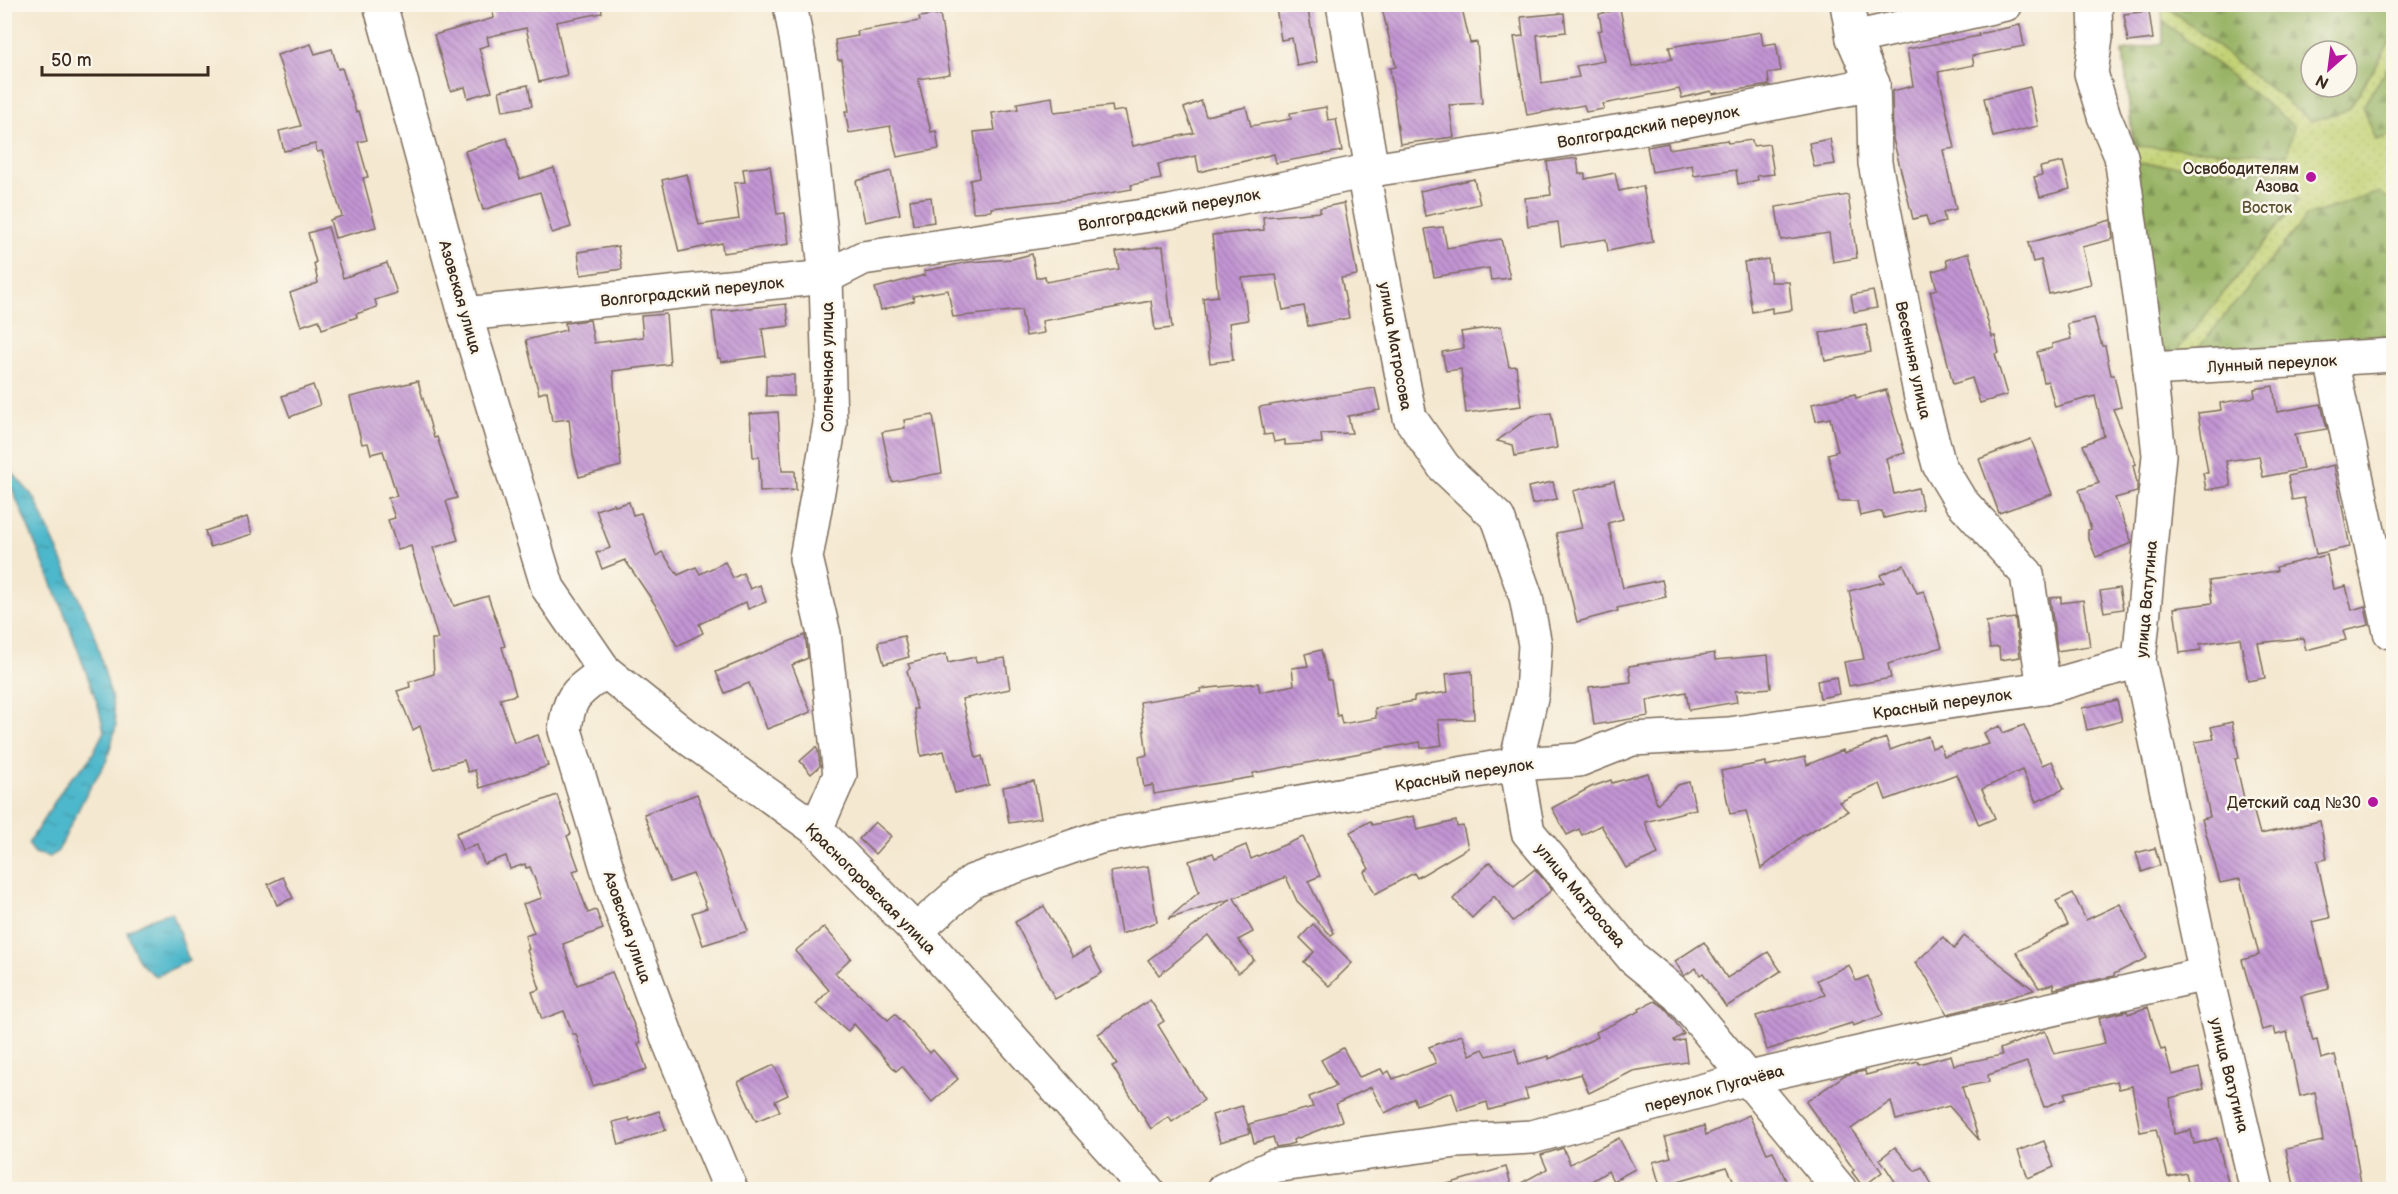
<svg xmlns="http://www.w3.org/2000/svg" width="2398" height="1194" font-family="'Balsamiq Sans',sans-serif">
<defs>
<pattern id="grass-dots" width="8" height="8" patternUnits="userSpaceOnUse" patternTransform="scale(1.5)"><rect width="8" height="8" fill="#c2d275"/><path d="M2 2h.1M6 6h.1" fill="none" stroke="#a8b465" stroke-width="1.8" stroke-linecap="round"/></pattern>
<pattern id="forest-firs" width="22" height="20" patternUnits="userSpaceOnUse" patternTransform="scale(1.5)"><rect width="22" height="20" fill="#99b466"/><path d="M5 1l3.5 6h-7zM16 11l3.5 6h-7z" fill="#7e9353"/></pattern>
<pattern id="water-ripples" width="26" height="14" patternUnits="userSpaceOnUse" patternTransform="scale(1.5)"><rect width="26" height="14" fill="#4eb7cb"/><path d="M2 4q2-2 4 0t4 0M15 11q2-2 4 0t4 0" fill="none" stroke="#4295a4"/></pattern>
<pattern id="building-back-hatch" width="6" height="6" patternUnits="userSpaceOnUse" patternTransform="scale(1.5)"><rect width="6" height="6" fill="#c295d3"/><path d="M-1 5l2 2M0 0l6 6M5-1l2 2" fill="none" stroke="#9f7aab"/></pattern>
</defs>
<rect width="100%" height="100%" fill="#fbf7ec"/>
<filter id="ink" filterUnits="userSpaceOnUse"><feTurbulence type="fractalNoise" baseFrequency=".0167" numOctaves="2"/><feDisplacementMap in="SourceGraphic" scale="12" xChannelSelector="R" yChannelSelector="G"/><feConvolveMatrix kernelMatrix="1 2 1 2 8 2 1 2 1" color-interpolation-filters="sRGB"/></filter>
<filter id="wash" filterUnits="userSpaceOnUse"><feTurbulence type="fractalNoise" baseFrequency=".008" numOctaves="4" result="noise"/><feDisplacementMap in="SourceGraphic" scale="24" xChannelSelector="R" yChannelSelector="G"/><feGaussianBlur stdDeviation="1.35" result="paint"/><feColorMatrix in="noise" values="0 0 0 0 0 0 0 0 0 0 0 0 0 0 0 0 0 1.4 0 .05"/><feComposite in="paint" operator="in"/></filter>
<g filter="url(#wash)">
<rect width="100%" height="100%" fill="#f4e8d0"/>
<path fill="url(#grass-dots)" stroke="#7e7e4a" stroke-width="1.5" fill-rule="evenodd" d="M2162,5h231v336l-237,19 -33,-309 40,-8zM2311,51h36v36h-36z"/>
<g fill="url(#forest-firs)" stroke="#6a6f42" stroke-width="1.5" fill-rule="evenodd">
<path d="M2165,5h228v33l-45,72 -37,11zM2311,51h36v36h-36z"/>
<path d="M2163,21l131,105 -7,29 -153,-9 -11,-95 40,-8z"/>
<path d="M2393,59v76l-17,5 -13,-34z"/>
<path d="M2135,163l152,10 11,28 -128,158 -14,1z"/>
<path d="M2379,192l14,11v138l-202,16 116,-141z"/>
</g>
<g fill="url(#water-ripples)" stroke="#447074" stroke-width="1.5">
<path d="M12,472l23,27 59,134 17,63 5,30 -9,34 -22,36 -27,55 -8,6 -15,-4 -7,-9 39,-62 22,-21 15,-30 -6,-26 -32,-88 -59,-140z"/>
<path d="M172,912l17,49 -33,15c-18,-10 -23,-26 -29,-45l26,-13z"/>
</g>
<g id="blocks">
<g fill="url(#building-back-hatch)">
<path d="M491,4h110l1,9 -46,9 11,53 -28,7 -13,-54 -39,9 2,8 -10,3 13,43 -24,7 -3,-11 -14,4 -17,-56 60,-17z"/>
<path d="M1288,4h19l10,58 -20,4 -5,-28 -11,2 -5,-33z"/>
<path d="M1381,4h80l9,39 7,-1 5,61 -33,2 5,32 -54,7 -10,-76 6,-1z"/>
<path d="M1620,9l12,58 40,-8 -3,-12 92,-15 2,13 13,-2 5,28 -13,2 1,12 -57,9 -1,-3 -29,7 -3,-9 -76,15 1,5 -18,3 -2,-7 -57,10 -13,-78 9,-1 -2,-19 43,-4 2,19 -29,3 5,48 37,-6 -3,-11 28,-5 -6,-30 4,-1 -3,-16z"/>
<path d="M2149,11l4,28 -25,3 -4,-28z"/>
<path d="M940,14l10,60 -32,5 13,53 5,-1 3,18 -42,8 -7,-31 -41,7 -4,-22h4l-7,-51h-4l-3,-20 23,-4 -1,-5 63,-10 -1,-4z"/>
<path d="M2020,25l4,21 -52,10 2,9 -36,7 17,76 -12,2 13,59 -13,3 2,10 -16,4 -3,-10 -13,3 -20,-80 -1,-48 21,-5 -6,-37 72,-13 -1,-2z"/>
<path d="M311,44l4,10 17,-5 6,20 4,-1 14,44 3,-1 8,29 -9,2 10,35 -5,1 13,49 -41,11 -5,-18 12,-4 -20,-65 -5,1 -2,-8 -31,7 -5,-20 22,-5 -24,-71z"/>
<path d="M528,85l4,21 -29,5 -4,-20z"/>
<path d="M2030,87l8,39 -45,11 -9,-39z"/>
<path d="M1052,97l2,15 58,-6 1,6 12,-2 8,36 61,-13 -10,-25 17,-7 5,15 40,-9 5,19 40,-7 -1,-6 36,-6 2,13 8,-1 6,32 -66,12 -2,-9 -75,18 -3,-16 -38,8 3,15 -30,6 1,4 -55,10 -86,9v3l-18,1 -3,-32 9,-2 -5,-46 21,-2 -3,-17 26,-4 -1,-6z"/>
<path d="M507,138l13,41 34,-11 17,59 -19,6 -12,-41 -57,18 -18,-59z"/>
<path d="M1830,139l5,25 -21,3 -5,-24z"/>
<path d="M1727,140l1,3 24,-3 1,6 16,-2 5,30 -17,2 1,4 -20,4 -2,-14 -42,6 -2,-11 -40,7 -5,-25 21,-4 1,6z"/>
<path d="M1577,158l2,16h6v5l30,-6 4,18 24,-5 10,56 -45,9 -2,-12 -45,7 -3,-24 -30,4 -3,-28 26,-3 -4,-33z"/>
<path d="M2063,162l7,27 -30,8 -6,-20 8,-2 -2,-8z"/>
<path d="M770,166l7,48 8,-1 4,31 -66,9 -1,-10 -43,9 -17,-72 25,-6 12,51 40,-6 -5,-36 11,-1 -2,-13z"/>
<path d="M891,171l9,43 -35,8 -9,-41z"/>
<path d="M1474,179l6,25 -55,12 -5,-25z"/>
<path d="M1848,195l9,63 -24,4 -4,-29 -48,7 -5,-33z"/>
<path d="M931,197l3,25 -21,3 -3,-25z"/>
<path d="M1344,203l13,72 -16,3 8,40 -41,8 -4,-20 -21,4 -7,-35 -34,3 6,42 -19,3 4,37 -23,3 -7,-65 15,-2 -6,-61 52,-5 -1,-13 57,-5v-4z"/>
<path d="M2111,220l2,19 -31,8 9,37 -42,10 -8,-34 -8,2 -5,-19z"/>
<path d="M328,227l15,51 44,-15 10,30 -22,7 2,7 -21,7 1,3 -35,12 -3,-9 -18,6 -11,-33 28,-10 -4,-20 2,-1 -8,-29z"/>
<path d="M1443,227l4,21 54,-9 9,39 -19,2 -2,-12 -55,9 -9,-48z"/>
<path d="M618,246l4,23 -41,6 -3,-23z"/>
<path d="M1163,246l9,82 -17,2 -4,-29 -109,20 2,12 -18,3 -5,-26 -68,7 -5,-27 -35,6 1,5 -33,9 -6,-22 50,-13 -1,-4 45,-9 43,-3 20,-5 4,24 9,-2 1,6 73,-13 -3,-17z"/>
<path d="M1969,253l23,84 3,-1 4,17 -4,1 12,41 -27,8 -8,-25 -19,6 -23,-93 7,-2 -5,-18 16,-4 -2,-7z"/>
<path d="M1768,259l3,23h18l3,28 -20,3v-5l-20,4 -8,-50z"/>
<path d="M1873,291l4,17 -23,4 -3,-17z"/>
<path d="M786,304l3,22 -27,3 4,27 -45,6 -1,-4h-2l-6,-46z"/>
<path d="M666,314l4,50 -57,7 8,95 -42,11 -6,-23 -4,-35 -17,2 -5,-30 -8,3 -13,-54 40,-10 -1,-7 25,-3 4,23 49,-6 -2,-21z"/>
<path d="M2094,318l8,28h3l6,29h3l7,32 -8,2 23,55 -3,1 4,18v9l-22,6 17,45 -36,14 -8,-20v-7l3,-1 -12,-39 20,-7 -16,-38 21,-9 -9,-40 -40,11 -7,-26 -4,1 -7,-30 15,-4v-4l19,-5 -4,-15z"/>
<path d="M1866,324l5,28 -46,9 -5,-28z"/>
<path d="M1501,326l8,41 7,-1 5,40 -55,7 -5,-44 -15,2 -4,-19 22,-4 -3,-16z"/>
<rect x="766" y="375" width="28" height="21"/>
<path d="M418,381l16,57 3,-1 20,61 -11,3 12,39 -25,8 21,58 34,-10 17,50 -3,1 14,48 -16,4 14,44 24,-8 10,31 -68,22 -5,-18 -7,2 -4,-12 -30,9 -14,-43 -7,4 -16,-39 13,-4 -1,-5 25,-8 -2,-35h6l-27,-93 -13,4 -10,-30 7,-2 -7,-20 9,-2 -14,-45 -12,3 -3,-11 -6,1 -12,-47z"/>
<path d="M313,385l7,20 -30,12 -8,-21z"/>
<path d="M2273,386l4,26 44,-8 6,25 -32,5 8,35 -40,8 -4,-21 -33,5 5,25 -25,4 -3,-17h5l-10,-60 23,-3 -1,-7 35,-6 -1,-8z"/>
<path d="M1375,388l5,22 -32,6 4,17 -31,1 1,9 -37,2v-5l-11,2 -2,-8 -8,1 -5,-28z"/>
<path d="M1886,390l19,63 -19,5 8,36 24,-6 5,21 -39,9 -2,-7 -22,5 -3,-15h-18l-11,-47 10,-3 -8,-33 -14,3 -4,-17 43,-10 1,4z"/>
<path d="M778,412l4,59h13l1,19 -36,2 -1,-35h-6l-3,-43z"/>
<path d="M1551,413l6,35 -42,8 -2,-11 -16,-4 34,-25z"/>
<path d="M933,415l9,58 -50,9 -10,-50 23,-4 -1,-8z"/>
<path d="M2031,439l21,55 -53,19 -20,-54z"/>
<path d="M2334,465l16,82 -34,7 -12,-56 -12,2 -4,-24z"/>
<path d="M1614,481l9,38 -15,4 15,65 39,-8 4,17 -49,11 1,3 -41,11 -21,-89 26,-5 -9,-37z"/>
<path d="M1553,482l4,17 -25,5 -4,-17z"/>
<path d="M629,502l4,13 8,-2 15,43 6,-4 16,23 18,-8 4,7 25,-12 8,16 10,-5 7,16 10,-4 6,17 -18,7 -2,-7 -47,22 4,9 -26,13 -19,-37 -33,-49 -23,9 -6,-16 14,-5 -14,-38 18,-6 1,2z"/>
<path d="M247,517l5,17 -42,13 -5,-16z"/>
<path d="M2327,555l7,34 12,-3 6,24 13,-4 4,19 -26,6 3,9 -40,10 -3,-12 -45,5 7,35 -17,3 -8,-43 -40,6 1,6 -21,3 -6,-45 38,-5 -3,-22 68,-10 -1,-4z"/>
<path d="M1904,565l13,28 7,-2 18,56 -54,17 3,14 -42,8 -5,-24 20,-3 -15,-68 35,-9 -4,-7z"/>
<path d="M2119,588l4,21 -19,3 -4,-21z"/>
<path d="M2061,597v6l22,-3 7,46 -33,5 -7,-53z"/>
<path d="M2015,618l5,39 -20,3 -1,-13 -9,1 -4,-26z"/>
<path d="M805,635l3,23 -16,7 19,47 -44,17 -18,-46 -24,10 -9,-21z"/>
<path d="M904,636l5,21 -25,7 -6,-22z"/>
<path d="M1321,650l7,30h3l6,36 3,-1 2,9 34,-6 -1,-10 39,-7v-4l34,-5 -2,-18 26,-3 2,48 -36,1 4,25 -21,3 -1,-6 -167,31v4l-99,17 -1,-9 -9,2 -5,-30 8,-2 -7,-53 61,-10 -1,-3 58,-6 2,9 34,-7 -2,-17 16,-2 -3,-12z"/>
<path d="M1714,653l1,7 53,-5 3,33 -36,3 2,11 -48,8 -3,-18 -39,8 2,16 -55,9 -5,-38 42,-5 -2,-16z"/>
<path d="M946,654l2,9 27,-6 1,5 29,-4 5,31 -48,10 14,59 6,-2 7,29 -34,8 -11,-42 -23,5 -7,-47h3l-10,-38 3,-3 -2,-4z"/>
<path d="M1836,677l3,17 -19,4 -3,-17z"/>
<path d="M2117,700l5,21 -35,9 -5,-22z"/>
<path d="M2232,722l7,36 -4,1 11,48 6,-2 8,29 60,-13 7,38 -10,2 13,57 -18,4 17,67 -28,7 12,45 4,-1 4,19 14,-4 14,57 13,78h-67l-9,-41 37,-8 -8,-49 -15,4 -13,-64 -11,3 -2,-8 -12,3 -20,-70 17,-5 -19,-76 -20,4 -18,-64 8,-2 -15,-75 19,-3 -3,-12z"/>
<path d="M2024,725l18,40 10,-4 12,28 -28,13 -14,-32 -40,19 13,29 -16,7 -22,-51 -71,26 -6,-16 -41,18 9,9 -46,25 -41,33 -15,-58 -16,3 -9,-43 45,-9v4l39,-9 2,8 36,-15 1,3 42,-15 4,12 38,-14 4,12 8,-3 4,11 45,-12 -5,-11 16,-7 3,7z"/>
<path d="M816,747l2,4 2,15 -9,8 -11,-13z"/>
<path d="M1648,773l9,31 21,-19 11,-3 7,27 -51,13 13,32 -32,14 -25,-43 -19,10 -3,-6 -12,6 -15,-27 39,-21 20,-7 1,3z"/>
<path d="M1034,781l7,37 -32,5 -6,-36z"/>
<path d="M697,794l51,137 -45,14 -11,-32 15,-5 -14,-34 -23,8 -26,-68z"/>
<path d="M557,795l14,39 -4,2 12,33 -6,2 15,42 8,-3 7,19 -40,15 14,41 35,-13 29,70 -3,2 9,25 -54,17 -17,-52h-3l-9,-23 -22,8 -10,-27 8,-3 -13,-39 2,-1 -4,-13 9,-3 -11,-29 19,-6 -12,-31 -4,1 -1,-4 -15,5 -4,-13 -22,8 -7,-19 -15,5 -6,-17z"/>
<path d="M1414,816l3,14 39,-9 1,6 6,-1 5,22 -51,30 -3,-5 -39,21 -11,-22 5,-3 -19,-37 20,-11 2,4z"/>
<path d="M875,822l16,14 -16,18 -16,-15z"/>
<path d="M1303,837l17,39 -12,5 26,52 -3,2 -34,-34 -11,-24 -52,21 19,34 -15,8 16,20 -16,13 -30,-38 -49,40 -11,-15 83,-61 -63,20 31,-27 -10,-31 24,-8 2,5 31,-13 5,14z"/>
<path d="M2155,848l5,17 -18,7 -6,-19z"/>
<path d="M1490,862l24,24 21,-17 17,21 -39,31 -19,-25 -22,22 -19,-19z"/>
<path d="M1148,866l9,56 -36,12 -11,-62z"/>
<path d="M283,877l10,21 -16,7 -9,-21z"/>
<path d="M2073,893l13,27 34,-16 27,54 -33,16v2l-60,13 -1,-5 -14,4 -23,-36 52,-27 -12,-24z"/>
<path d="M1044,906l29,51 16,-9 13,25 -47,26 -40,-77z"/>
<path d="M1313,924l39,39 -23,23 -25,-24 10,-10 -14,-14z"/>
<path d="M824,927l27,31 -16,15 53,47 7,-6 35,39 3,-3 25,29 -26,23 -30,-36 -6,5 -42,-47 -6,7 -32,-27 13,-14 -34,-39z"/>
<path d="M1964,936l70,54 -42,13 -45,11 -20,-36 -12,-15 28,-26 11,12z"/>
<path d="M1704,942l23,36 41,-26 13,19 -55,36 -23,-34 -3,2 -4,-7 -12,8 -9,-15z"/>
<path d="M1849,965l7,16 12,-5 15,39 -30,11 -1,-3 -85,27 -11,-34 69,-21 -8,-15z"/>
<path d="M1150,1000l14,21 -6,4 46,75 -32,22 -3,-5 -18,12 -39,-63 5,-2 -19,-30z"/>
<path d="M1655,1001l10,7 19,26 -10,6 1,2 9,-2 3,22 -54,9 -44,22 -8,-19 -56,15 3,10 -39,11 -2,-8 -29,9 -6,-19 -36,13 -2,-7 -29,15 -14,-26 -35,17 6,17 -49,19 1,3 -7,2 -11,2 -3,-10 -19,6 -5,-19 64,-17 -4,-10 27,-11 -15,-26 22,-12 16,29 22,-8 3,5 5,-3 4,8 43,-16 -7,-16 33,-12 8,20 13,-6 4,7 28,-7 4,15 30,-8v3l49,-22 -2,-5 44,-21 -1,-2z"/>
<path d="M2148,1007l13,43 4,-1 7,26 27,-7 5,21 -34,9 4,36 17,-4 3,14 23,-6 13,52h-40l-4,-17 -18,4 -12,-48 -16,3 -8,-46 -13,3 -2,-8 -53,12 2,6 -22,8 -17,-45 -39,13 1,7 -27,5 17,53 -30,-34 -53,14 -5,-19 -40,28 31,43 -19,15 -11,-15 2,-2 -48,-68 39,-27 20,-4 1,4 52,-14 1,3 32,-9 3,10 48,-10 -2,-6 45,-18 9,23 51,-11 -6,-25 28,-7 1,3z"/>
<path d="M774,1065l14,30 -13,6 5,10 -24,10 -18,-39z"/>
<path d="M1242,1106l8,27 -30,9 -8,-27z"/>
<path d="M659,1111l7,19 -47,15 -6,-23 16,-4 1,3z"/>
<path d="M1749,1115l18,38 6,-2 17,39h-52l-11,-23 -67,19 -7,-24 18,-5 -6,-20 39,-11 2,9z"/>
<path d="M1619,1138l16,31 -22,12 -5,-10 -31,19h-132l-1,-5 62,-18 6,21 35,-19 -6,-14 22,-7 7,16z"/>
<path d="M2044,1141l10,26 -26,11 -10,-27z"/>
<path d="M1895,1147l20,24 7,-4 13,23h-50l11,-7 -16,-24z"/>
</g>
</g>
</g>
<g filter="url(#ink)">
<use href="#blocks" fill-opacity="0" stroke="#7c6c5c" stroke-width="1.5"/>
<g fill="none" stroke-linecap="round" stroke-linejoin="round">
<g stroke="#7c6c5c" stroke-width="36">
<g id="minor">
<path d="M380,4l85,310 83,274 57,83 86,69 125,89 100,102 231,259"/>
<path d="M790,4l13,73 23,200 4,147 -24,134 18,76 16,141 -24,54"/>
<path d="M1343,4l29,166"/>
<path d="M1847,4l6,34 20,46 2,79 46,235 18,67 21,35 67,74 17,114"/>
<path d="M2095,4l1,34 -5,35 13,43 17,40 29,213 9,86 -20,206 67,313 51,216"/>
<path d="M1853,38l153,-34"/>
<path d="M1363,172l47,246 34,49 54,51 28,79 9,48 -3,48 -16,71 12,68 105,126 45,37 162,195"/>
<path d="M465,314l361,-37 37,-19 307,-46 202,-42 301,-47 200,-39"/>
<path d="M2331,360l59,272"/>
<path d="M2150,369l244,-14"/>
<path d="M605,671c-27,21 -36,22 -40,59l49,161 55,151 62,148"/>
<path d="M916,931l57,-50 127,-44 416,-73 63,-4 53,-21 97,-5 315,-46 95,-27"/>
<path d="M1223,1190l51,-24 183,-25 75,-4 217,-59 457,-104"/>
</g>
</g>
<use href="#minor" stroke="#fff" stroke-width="33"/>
</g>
</g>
<g fill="#b5179e" stroke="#fbf7ec" stroke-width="2">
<circle cx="2311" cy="177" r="6"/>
<circle cx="2373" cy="802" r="6"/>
</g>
<g text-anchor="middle" stroke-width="5" stroke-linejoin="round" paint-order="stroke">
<g font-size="16" fill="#3b2a1e" stroke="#fbf7ec">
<text transform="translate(1648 126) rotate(-10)" y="6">Волгоградский переулок</text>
<text transform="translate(1169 209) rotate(-10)" y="6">Волгоградский переулок</text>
<text transform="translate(692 291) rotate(-6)" y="6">Волгоградский переулок</text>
<text transform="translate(461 297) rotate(74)" y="6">Азовская улица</text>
<text transform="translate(1396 346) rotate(80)" y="6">улица Матросова</text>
<text transform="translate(1914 360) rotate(78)" y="6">Весенняя улица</text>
<text transform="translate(2272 363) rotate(-3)" y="6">Лунный переулок</text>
<text transform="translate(827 367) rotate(-90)" y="6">Солнечная улица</text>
<text transform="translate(2146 599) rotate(-85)" y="6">улица Ватутина</text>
<text transform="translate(1942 703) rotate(-8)" y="6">Красный переулок</text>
<text transform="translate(1464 774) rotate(-9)" y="6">Красный переулок</text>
<text transform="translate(871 888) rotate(45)" y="6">Красногоровская улица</text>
<text transform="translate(1581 895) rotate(50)" y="6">улица Матросова</text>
<text transform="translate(628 927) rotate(71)" y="6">Азовская улица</text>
<text transform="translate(2230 1075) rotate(76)" y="6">улица Ватутина</text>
<text transform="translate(1714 1088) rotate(-15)" y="6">переулок Пугачёва</text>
</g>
<g font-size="16" fill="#3b2a1e" stroke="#fbf7ec" text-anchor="end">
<text x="2299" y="174">Освободителям<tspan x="2299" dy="18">Азова</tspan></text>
<text x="2361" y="808">Детский сад №30</text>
</g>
<g font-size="16" fill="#5d5434" stroke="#fbf7ec">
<text x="2267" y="213">Восток</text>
</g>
</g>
<rect width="2398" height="1194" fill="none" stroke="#fbf7ec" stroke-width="24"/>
<g transform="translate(2329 69) rotate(208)"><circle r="28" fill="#fbf7ec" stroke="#aea59a" stroke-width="1.5"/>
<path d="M0-4.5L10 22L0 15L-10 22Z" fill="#b5179e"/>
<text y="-9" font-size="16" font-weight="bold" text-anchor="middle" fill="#3b2a1e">N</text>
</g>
<path d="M42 66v9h166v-9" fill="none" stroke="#3b2a1e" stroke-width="3"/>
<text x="51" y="66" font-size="18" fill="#3b2a1e" stroke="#fbf7ec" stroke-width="4.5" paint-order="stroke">50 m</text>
</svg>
